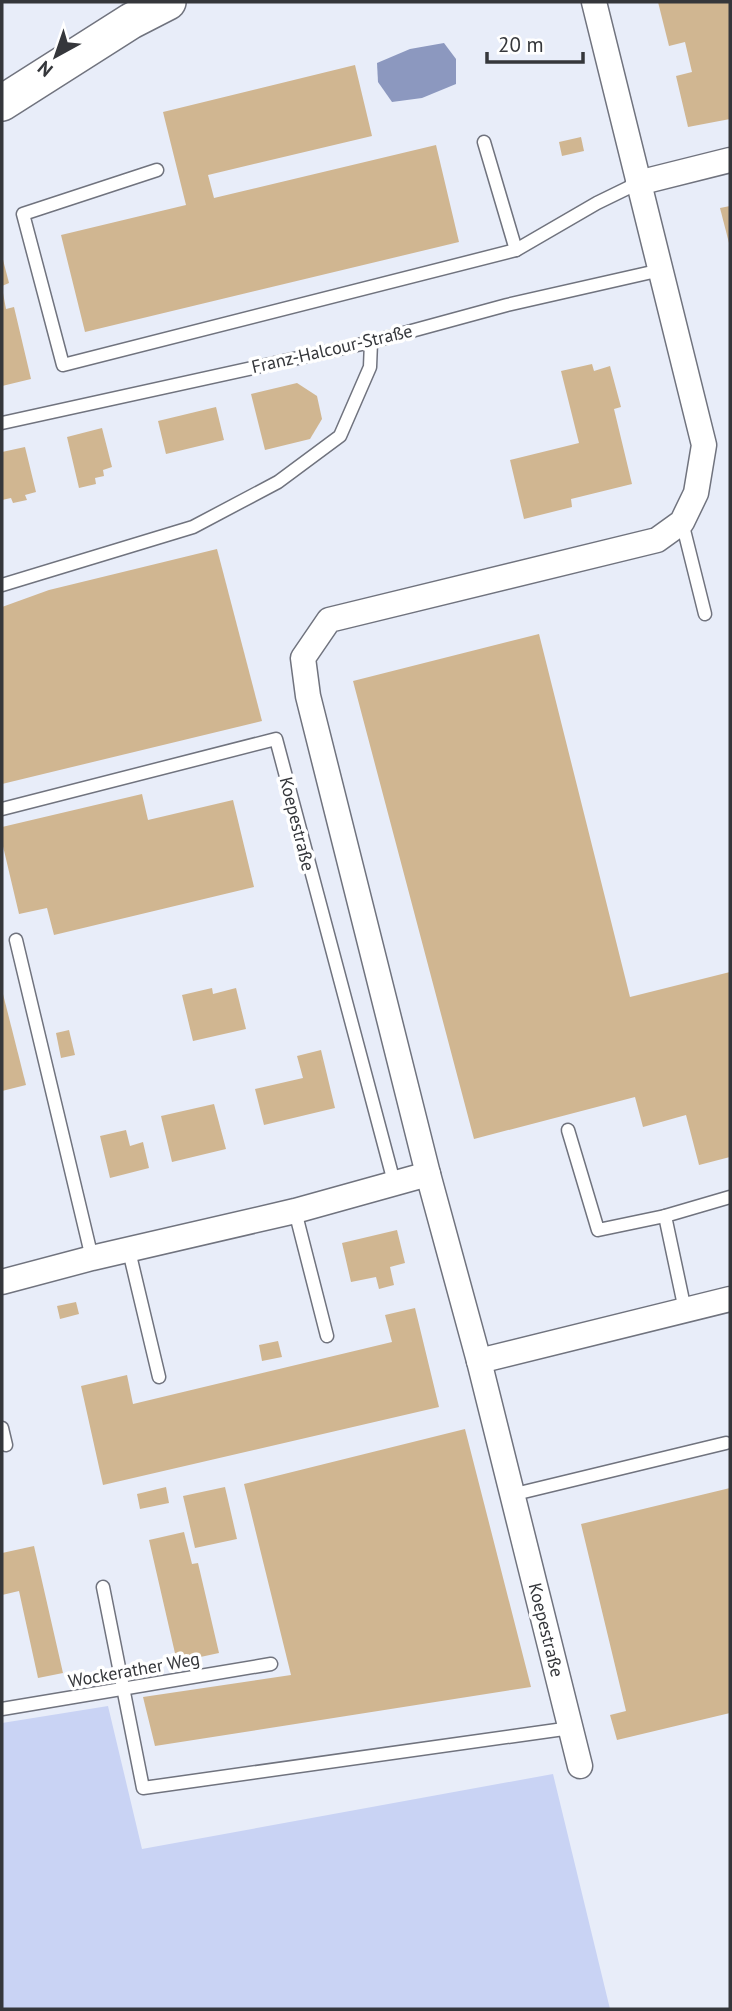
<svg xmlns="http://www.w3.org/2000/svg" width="732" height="2011" font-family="'PT Sans',sans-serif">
<rect width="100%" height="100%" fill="#e8edf9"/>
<path fill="#c9d3f4" d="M108,1706l34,143 411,-75 57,235h-608v-286z"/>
<path fill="#8c98bf" d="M444,43l12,16v25l-34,14 -30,4 -14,-20 -1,-19 33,-14z"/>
<g fill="#d0b691">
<path d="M658,2h72v117l-42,8 -12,-51 16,-4 -7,-30 -16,4z"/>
<path d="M355,65l17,71 -164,39 6,23 222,-53 23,97 -374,90 -24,-97 125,-30 -23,-93z"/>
<path d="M581,137l3,14 -22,5 -3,-14z"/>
<path d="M730,206v37h-1l-9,-35z"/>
<path d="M2,256l7,27 -7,3z"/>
<path d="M3,293l3,16 8,-2 17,72 -29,7z"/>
<path d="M592,364l2,7 16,-5 11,41 -7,2 18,75 -61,15 1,8 -48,12 -14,-59 69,-17 -18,-72z"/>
<path d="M297,383l20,13 5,23 -12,20 -45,11 -14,-56z"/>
<path d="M216,407l8,33 -58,14 -8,-33z"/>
<path d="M102,428l10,39 -9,3 1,6 -9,2 1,6 -17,4 -12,-51z"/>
<path d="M25,447l11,45 -11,3 2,5 -14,3 -2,-5 -9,2v-48z"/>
<path d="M217,549l45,172 -260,63v-177l47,-17z"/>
<path d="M539,634l91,363 100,-25v185l-31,8 -13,-50 -43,12 -8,-30 -161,42 -121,-458z"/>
<path d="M142,794l6,26 85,-20 21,87 -200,48 -7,-27 -28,6 -17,-72v-15z"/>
<path d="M212,988l1,6 23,-6 10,41 -53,12 -11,-46z"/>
<path d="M2,990l24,95 -24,6z"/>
<path d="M69,1030l6,25 -14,3 -5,-25z"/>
<path d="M321,1050l14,58 -71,17 -9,-36 48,-11 -6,-22z"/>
<path d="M214,1104l12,45 -54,13 -11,-46z"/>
<path d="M126,1130l4,16 13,-4 6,26 -39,10 -10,-42z"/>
<path d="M397,1230l8,33 -15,4 4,18 -15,4 -3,-12 -25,5 -9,-39z"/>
<path d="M76,1302l3,12 -19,5 -3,-13z"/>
<path d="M415,1308l24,99 -336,78 -22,-99 46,-11 6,29 259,-62 -7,-27z"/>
<path d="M278,1341l4,16 -20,4 -3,-16z"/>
<path d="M465,1429l66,258 -376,59 -12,-49 148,-22 -47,-191z"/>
<path d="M166,1487l3,16 -29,6 -3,-15z"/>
<path d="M225,1487l12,52 -42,9 -12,-52z"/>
<path d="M730,1488v225l-113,27 -7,-25 16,-4 -45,-187z"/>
<path d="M184,1532l8,32 6,-1 21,90 -42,9 -28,-122z"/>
<path d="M34,1546l29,127 -25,5 -19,-87 -17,4v-42z"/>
</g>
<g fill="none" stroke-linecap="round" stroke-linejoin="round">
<g stroke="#70737e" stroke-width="15">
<g id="service">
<path d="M484,142l32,108"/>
<path d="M157,170l-134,44 40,151 453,-115 81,-47 41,-20"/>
<path d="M2,423l369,-81 136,-37 154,-35"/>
<path d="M682,522l23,92"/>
<path d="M2,585l191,-58 85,-45 62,-46 30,-69 1,-25"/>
<path d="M2,809l274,-70 118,443"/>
<path d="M16,940l76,318"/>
<path d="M568,1130l30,100 67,-14"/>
<path d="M295,1211l32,125"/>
<path d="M129,1251l30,126"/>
<path d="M685,1310l-20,-94 65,-19"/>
<path d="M2,1428l4,17"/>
<path d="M511,1495l215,-52"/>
<path d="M103,1587l40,201 428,-60"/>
<path d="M2,1709l269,-45"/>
</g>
</g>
<g stroke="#70737e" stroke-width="27">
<g id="minor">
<path d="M638,183l92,-23"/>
<path d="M428,1174l-120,-478 -5,-38 26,-38 328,-80 25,-18 14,-29 8,-48 -110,-443"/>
<path d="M2,1282l90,-24 203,-47 133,-37 51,187 251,-62"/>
<path d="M479,1361l101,405"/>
</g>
</g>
<g stroke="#70737e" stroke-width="38">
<path id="secondary" d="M2,103l129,-82 37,-19"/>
</g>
<use href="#service" stroke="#fff" stroke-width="12"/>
<use href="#minor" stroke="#fff" stroke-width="24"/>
<use href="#secondary" stroke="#fff" stroke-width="35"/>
</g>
<g text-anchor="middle" stroke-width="7" stroke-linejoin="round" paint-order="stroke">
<g font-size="18" fill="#35373b" stroke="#fff">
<text transform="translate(332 349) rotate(-13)" y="6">Franz-Halcour-Straße</text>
<text transform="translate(297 824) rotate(76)" y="6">Koepestraße</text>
<text transform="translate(546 1630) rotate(76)" y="6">Koepestraße</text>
<text transform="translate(134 1670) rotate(-10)" y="6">Wockerather Weg</text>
</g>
</g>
<rect width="732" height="2011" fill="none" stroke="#35373b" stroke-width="7"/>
<g transform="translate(56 56) rotate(220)" stroke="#ffffff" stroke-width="5" paint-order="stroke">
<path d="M0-5L12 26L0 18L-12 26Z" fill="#35373b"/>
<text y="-10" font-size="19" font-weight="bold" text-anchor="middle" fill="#35373b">N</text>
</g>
<path d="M487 52v10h96v-10" fill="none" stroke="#35373b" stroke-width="3.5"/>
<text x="498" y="52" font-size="21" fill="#35373b" stroke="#ffffff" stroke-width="5" paint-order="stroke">20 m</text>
</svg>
